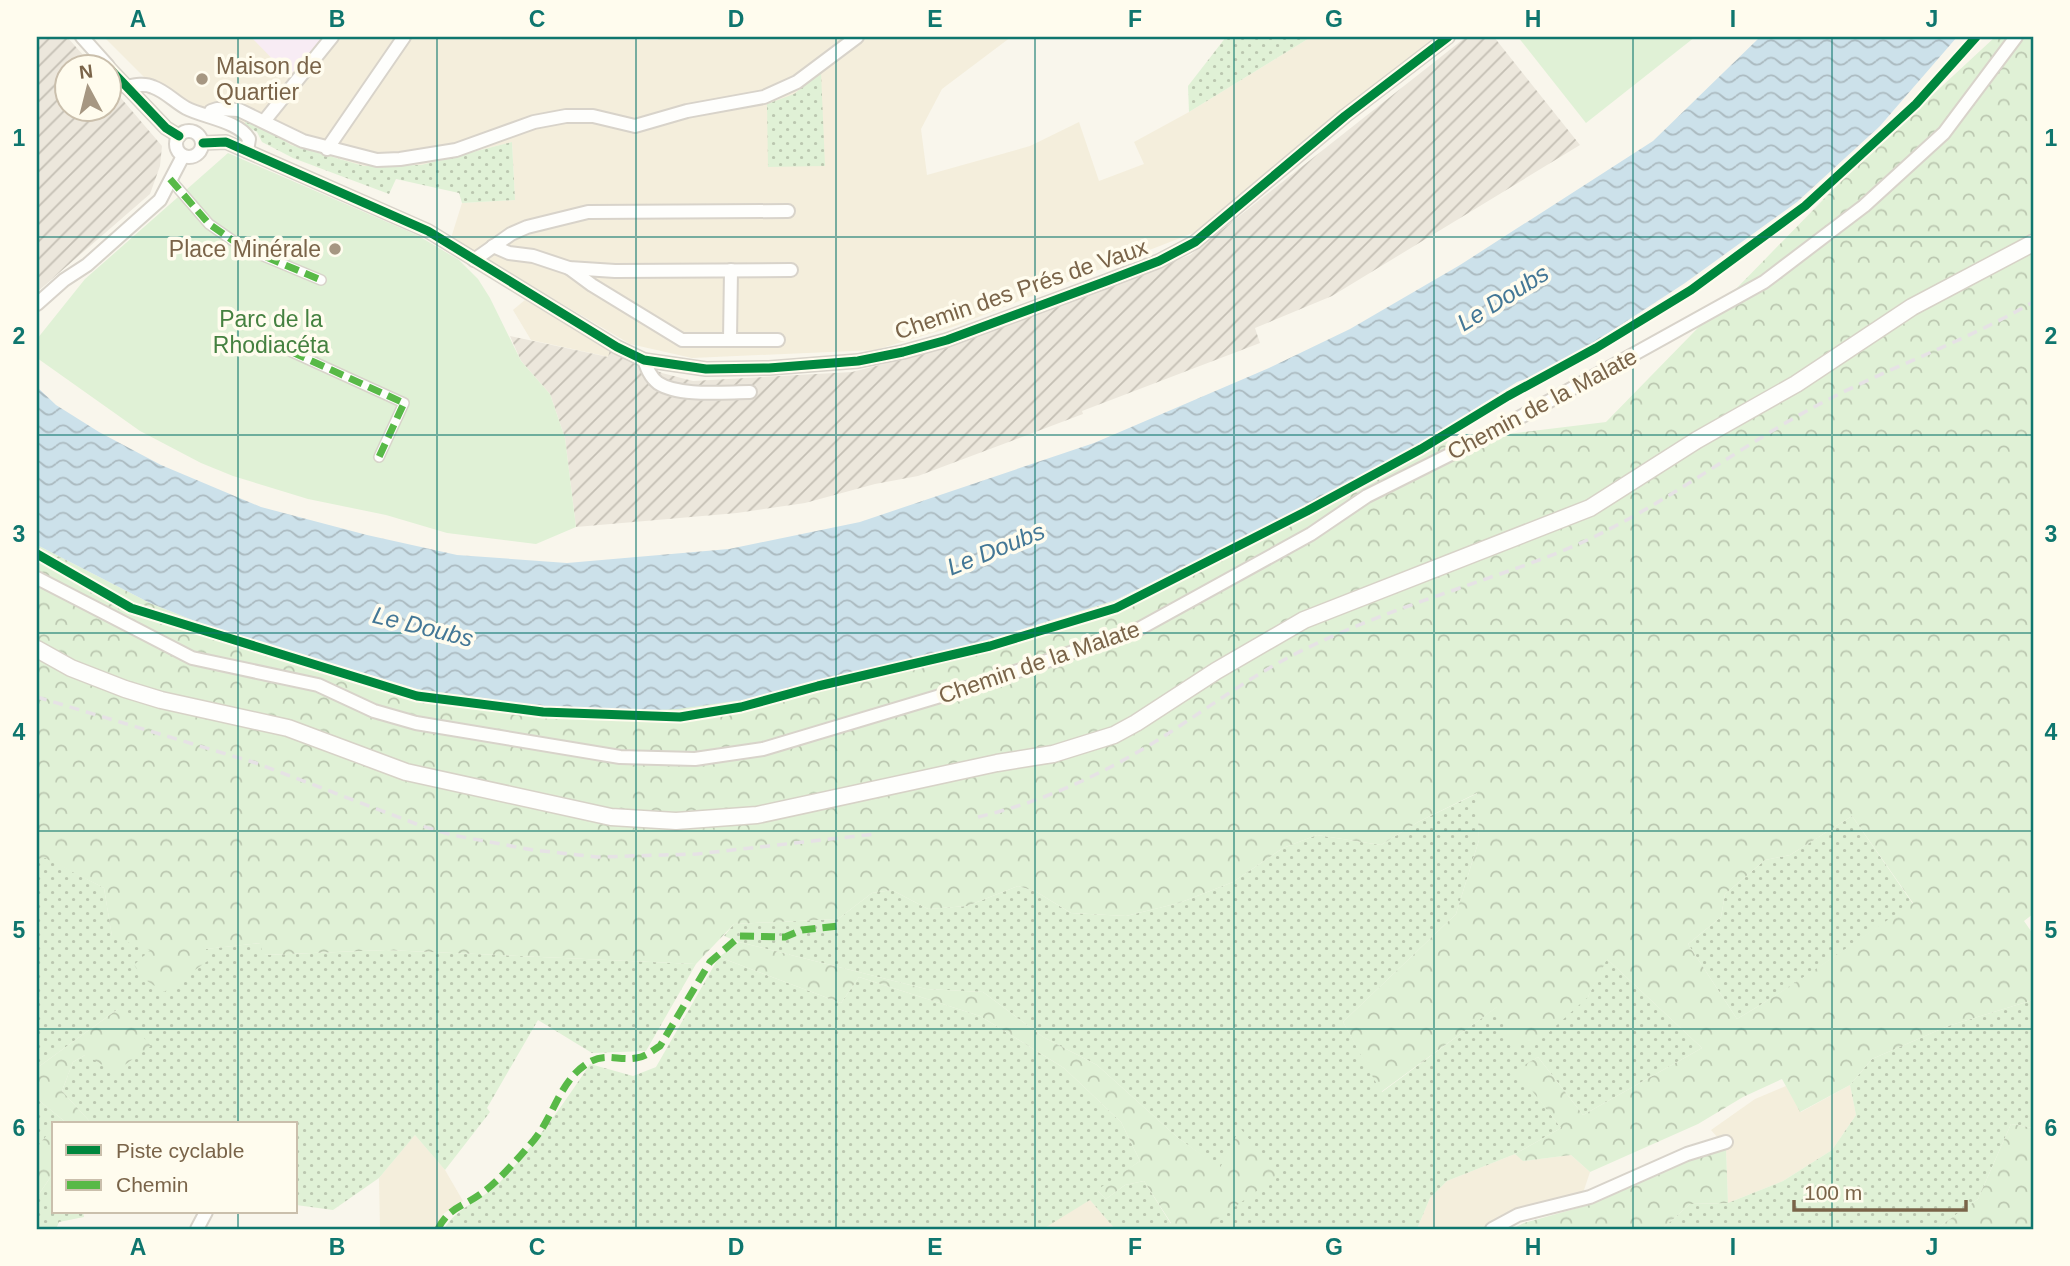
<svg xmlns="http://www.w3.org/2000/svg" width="2070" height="1266" font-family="Arial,sans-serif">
<defs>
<pattern id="industrial-furrows" width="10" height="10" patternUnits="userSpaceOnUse" patternTransform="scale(1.75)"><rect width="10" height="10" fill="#ece7dc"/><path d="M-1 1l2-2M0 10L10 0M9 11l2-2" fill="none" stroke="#c4bfb4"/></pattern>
<pattern id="grass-dots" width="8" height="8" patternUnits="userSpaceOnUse" patternTransform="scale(1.75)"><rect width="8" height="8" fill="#e0f1d6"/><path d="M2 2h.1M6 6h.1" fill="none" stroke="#bbc7b0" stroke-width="1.8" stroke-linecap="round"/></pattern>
<pattern id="forest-crowns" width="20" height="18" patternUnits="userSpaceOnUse" patternTransform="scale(1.75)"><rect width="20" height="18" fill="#e0f1d6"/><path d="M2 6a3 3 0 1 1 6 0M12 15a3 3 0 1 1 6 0" fill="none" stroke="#bbc7b0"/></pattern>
<pattern id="water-waves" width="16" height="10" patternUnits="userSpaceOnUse" patternTransform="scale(1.75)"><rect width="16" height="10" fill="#cce1ea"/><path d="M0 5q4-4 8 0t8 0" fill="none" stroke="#abbac0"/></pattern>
</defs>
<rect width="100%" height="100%" fill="#f9f6ec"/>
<g fill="#f4eedc">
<path d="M104,37h392l5,3 3,-3h80v2l73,1 7,-3h347l-69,52 -21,40 6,46 103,-29 49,-24 20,59 45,-17 -10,-22 55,-30 122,-75h126l-72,55 -167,139 -245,96 -78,23 -183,8 -62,-14 -179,-106 11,-35 53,-3 -3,-58 -91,23 -57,1 -73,-21 -32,-22 -12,-4 -3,6 -50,-19 -47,-26z"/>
<path d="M525,300l85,50 -1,7 -78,-17 -18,-30z"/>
<path d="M1850,1085l6,30 -24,35 -49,31 -55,22 -2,-56 -15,-17 44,-31 31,-13 15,26z"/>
<path d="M415,1135l30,35 18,31 -20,13 -7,15h-56l-1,-51z"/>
<path d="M1515,1154l9,7 47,-6 19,17 -8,24 -96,33h-69l13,-31 17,-17z"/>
<path d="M1090,1200l25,29h-72l4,-4z"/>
</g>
<g fill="url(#industrial-furrows)">
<path d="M37,37h30l26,29h-27v42h42l1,-24 53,62 -2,20 -10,28 -113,98z"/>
<path d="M1466,37h28l86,108 -248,151 -77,32 5,15 -178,68 1,3 -165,62 -43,8 -70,19 -68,10 -161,14 -11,-89 -15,-44 -29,-33 -11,-25 98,21 2,-7 52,23 31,8 159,-9 79,-20 259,-97z"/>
</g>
<path fill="#f8ecf4" d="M251,37h74l-36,39z"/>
<g fill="url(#grass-dots)">
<path d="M1226,37h85l-122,75 -1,-26z"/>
<path d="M821,72l4,94 -57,1 -1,-63 27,-10z"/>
<path d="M247,118l12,5 32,22 73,21 57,-1 91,-23 3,58 -53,3 -3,-10 -63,-14 -7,15 -96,-36 -31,-16 -5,-10 -13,-7z"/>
<path d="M1478,793l1,47 -23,74 -113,108 39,70 116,-86 90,-9 18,-39 96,90 -119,67 -45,-58 -21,13 44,58 -46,26 -68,27 -17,17 -13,31h-213l36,-100 -20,40 -43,-32 -80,-72 -54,-28 -60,-45 -57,-3 -187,-47 -15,-6 10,-12 104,-5 34,-26 20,-3 36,19 39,-3 51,-20 17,5 36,22 55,3 53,-13 54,-21 50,-34 34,-13 64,10 37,-23z"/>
<path d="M1852,816l61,88c-59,38 -115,80 -176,115l-49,-75 33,-27 4,-23 40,-34 25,-5z"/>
<path d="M45,857l59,31 8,48 93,13 56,-6 3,12 122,-5 310,14 -50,87 -54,2 -54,-33 -51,88 3,4 -45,58 -30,-35 -36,43 -46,32 -37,-5v-81h-204l-30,-33 11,-29 12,-7 33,-46 -81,59v-65l3,-5 -3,-2v-137z"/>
<path d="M719,957l122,46 18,-26 121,39 84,52 57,54 19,39 -42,30 8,8 19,-14 19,-4 27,43 -8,5h-48l-25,-29 -47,29h-599c12,-21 40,-30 57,-48 34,-37 62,-76 89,-117l43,12 23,-9z"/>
<path d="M2033,1000v128l-22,-4 -33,75 -42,30h-274l28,-25 38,-1 55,-22 49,-31 24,-35 -6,-30 22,-26 76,-33z"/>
<path d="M37,1099l31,25h-14v9l-2,-3 -15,17z"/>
<path d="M54,1172v40h29l1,5 -25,5 -3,7h-19v-32z"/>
</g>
<g fill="url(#forest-crowns)" fill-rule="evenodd">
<path d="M1995,37h38v877l-9,7 9,13v66l-85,26 -76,33 -22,26 -50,27 -18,-33 -39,18 -45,27 -108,48 -19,-17 -48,6 -8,-7 46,-26 -45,-58 22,-13 45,58 119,-67 -95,-89 -19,38 -51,46 -27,-1 -13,-35 -116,85 -38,-70 113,-108 23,-74 -2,-47 -59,29 -37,23 -64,-10 -34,13 -50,34 -54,21 -53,13 -55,-3 -36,-22 -17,-5 -51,20 -39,3 -36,-19 -20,3 -34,26 -104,5 -38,40 -310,-14 -123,5 -3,-12 -54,6 3,11 -45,32 -20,-13 -10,-14 16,-15 -38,-13 -8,-49 -59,-30 -8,1v-314l113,58 62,25 205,61 197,23 377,-73 126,-39 190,-94 119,-62 180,-22 253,-259zM1852,816l61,87c-59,39 -115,80 -176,116l-49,-75 33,-27 4,-23 40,-34 25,-5z"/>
<path d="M739,942l187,47 57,3 60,45 54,28 80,72 43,31 20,-40 39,47 -75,54h-41l8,-6 -27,-42 -19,4 -19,14 -9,-9 43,-29 -19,-39 -57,-54 -84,-52 -121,-39 -18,26 -122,-46z"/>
<path d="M118,1009l33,37 -36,26 -30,-17 -12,7 -11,29 30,33h-24l-31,-25v-31z"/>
<path d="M2011,1124l22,4v101h-97l42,-30z"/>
<path d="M52,1129l2,4v39l-17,25v-50z"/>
<path d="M1726,1147l2,56 -38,1 -28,25h-150l12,-6 68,-19 96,-44z"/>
</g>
<g fill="#e0f1d6">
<path d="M1518,37h177l-109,86z"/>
<path d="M228,153l189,82 42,25 19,19 12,19 31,63 29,33 15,44 11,89 -40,17 -89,-11 -61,-18 -78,-16 -75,-23 -32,-13 -61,-32 -103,-73v-19l48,-60z"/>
</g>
<path fill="url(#water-waves)" d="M1760,37h197l-77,89 -83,76 -112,81 -92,60 -46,28 -30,11 -69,44 -22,18 -119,62 -191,94 -125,39 -249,61 -64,9 -64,3 -72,-6 -125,-17 -205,-61 -62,-25 -113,-58v-158l19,18 43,27 62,33 100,42 106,28 90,20 110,8 162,-14 131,-27 234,-79 175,-75 81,-39 110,-64 193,-124z"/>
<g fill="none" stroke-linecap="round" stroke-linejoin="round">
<g stroke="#d8d3ca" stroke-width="12">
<g id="pedestrian">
<path d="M170,179l39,45 33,23 79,33"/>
<path d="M292,352l112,51 -25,54"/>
</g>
</g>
<g stroke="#d8d3ca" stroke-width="16">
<g id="minor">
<path d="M82,37l26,29"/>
<path d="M108,67l58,61 13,8"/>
<path d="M126,87c9,-2 19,-4 27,0 12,4 22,15 33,21 17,9 53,13 63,31l-2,12"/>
<path d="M209,116l2,-5 6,-2 22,1 64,31 74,19 23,-1 56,-9 78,-28 32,-6h27l42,10 52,-15 77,-14 33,-15 60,-45"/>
<path d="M265,120l67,-83"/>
<circle cx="189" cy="144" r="13"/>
<path d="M203,143l23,-1 202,89 189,116 27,13 62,9 63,-1 89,-7 45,-9 44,-12 157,-58 55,-21 36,-19 150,-126 103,-79"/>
<path d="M327,149l77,-112"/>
<path d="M493,246l16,7 24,3 36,12 46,3 176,-1"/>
<path d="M474,260l37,-26 16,-7 61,-15 200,-1"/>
<path d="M569,268l23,17 90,55h96"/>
<path d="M37,304l27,-24 23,-15 73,-65 23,-44"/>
<path d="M730,340l1,-70"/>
<path d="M644,360c3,8 6,17 14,23 21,14 67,9 92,9"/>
<path d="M37,578l155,80 126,27 56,26 42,12 204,34 75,2 68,-10 214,-64 160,-55 174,-96 56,-38 112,-56 285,-158 100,-76 80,-73 72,-96"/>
<path d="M197,1229l9,-17"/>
<path d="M1492,1229l26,-14 72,-18 97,-43 39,-12"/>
</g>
</g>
<g stroke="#d7d2c7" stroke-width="19">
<path id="secondary" d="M37,649l34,19 54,21 36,11 127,28 118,44 205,45 65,4 81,-6 240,-52 56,-9 61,-19 22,-12 80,-52 88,-51 286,-112 107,-68 99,-56 116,-77 121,-64"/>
</g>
<use href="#pedestrian" stroke="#fefefc" stroke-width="9"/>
<use href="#minor" stroke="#fefefc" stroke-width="12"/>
<use href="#secondary" stroke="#fefefc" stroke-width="16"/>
<g stroke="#e6e2e5" stroke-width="3.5" stroke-dasharray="10 7" stroke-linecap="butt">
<path d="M37,697l219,66 163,62 33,10 81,15 64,7 100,-3 178,-20"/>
<path d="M978,817c69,-16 134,-47 194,-86 43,-28 84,-58 131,-81 49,-24 101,-43 154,-61 39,-14 78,-26 117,-43 85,-37 158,-95 240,-139 72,-39 149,-64 219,-105"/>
</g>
<g stroke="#58b947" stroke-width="7" stroke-dasharray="14 7" stroke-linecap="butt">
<path d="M170,179l39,45 33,23 79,33"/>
<path d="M292,352l112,51 -25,54"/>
<path d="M438,1229c11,-22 25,-22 44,-36 16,-11 39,-38 52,-53 19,-23 26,-58 51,-75 19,-14 31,-4 51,-7 9,-1 16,-7 24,-12l50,-84 30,-26 45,1 17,-7 37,-4"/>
</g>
<g stroke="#fffcee" stroke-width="13">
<g id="cycleway">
<path d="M108,67l58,61 13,8"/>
<path d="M203,143l23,-1 202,89 189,116 27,13 62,9 63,-1 89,-7 45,-9 44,-12 157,-58 55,-21 36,-19 150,-126 103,-79"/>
<path d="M37,554l94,54 286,88 126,16 137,5 61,-10 77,-21 172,-40 126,-38 191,-97 114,-62 87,-53 88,-48 95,-58 114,-84 111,-102 60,-67"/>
</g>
</g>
<use href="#cycleway" stroke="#00873e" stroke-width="9"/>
</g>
<path fill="none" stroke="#0f766e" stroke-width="2" stroke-opacity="0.55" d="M238,37v1087M437,37v1192M636,37v1192M836,37v1192M1035,37v1192M1234,37v1192M1434,37v1192M1633,37v1192M1832,37v1192M37,237h1996M37,435h1996M37,633h1996M37,831h1996M37,1029h1996M238,1212v17"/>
<g fill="#a69782" stroke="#fffcee" stroke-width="2.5">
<circle cx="202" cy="79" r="7"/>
<circle cx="335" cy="249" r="7"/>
</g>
<g text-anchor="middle" stroke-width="7" stroke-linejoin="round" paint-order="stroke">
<g font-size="23" fill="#7a6449" stroke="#fffcee" text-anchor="start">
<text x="216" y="74">Maison de<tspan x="216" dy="26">Quartier</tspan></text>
<text x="321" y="257" text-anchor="end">Place Minérale</text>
</g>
<g font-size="23" fill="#7a6449" stroke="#fffcee">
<text transform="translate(1021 289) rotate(-19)" y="8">Chemin des Prés de Vaux</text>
<text transform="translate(1542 404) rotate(-28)" y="8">Chemin de la Malate</text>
<text transform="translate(1039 662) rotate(-19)" y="8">Chemin de la Malate</text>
</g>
<g font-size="23" fill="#458140" stroke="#fffcee">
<text x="271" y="327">Parc de la<tspan x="271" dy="26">Rhodiacéta</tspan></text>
</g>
<g font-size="24" font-style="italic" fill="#437796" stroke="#fffcee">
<text transform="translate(1503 298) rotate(-32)" y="8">Le Doubs</text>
<text transform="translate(996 549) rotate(-22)" y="8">Le Doubs</text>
<text transform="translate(423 627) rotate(14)" y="8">Le Doubs</text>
</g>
</g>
<rect width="2070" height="1266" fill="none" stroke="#fffcee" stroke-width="77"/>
<rect x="52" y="1122" width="245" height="91" fill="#fffcee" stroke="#cabfac" stroke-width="2"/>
<rect x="66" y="1145" width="35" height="10" fill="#00873e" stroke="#cabfac" stroke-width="2"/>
<text x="116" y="1158" font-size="21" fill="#7a6449">Piste cyclable</text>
<rect x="66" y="1180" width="35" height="10" fill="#58b947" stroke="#cabfac" stroke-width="2"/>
<text x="116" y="1192" font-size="21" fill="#7a6449">Chemin</text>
<g transform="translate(88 88) rotate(353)"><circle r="33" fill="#fffcee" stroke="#cabfac" stroke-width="2"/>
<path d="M0-5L12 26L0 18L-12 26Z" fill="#a69782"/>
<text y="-10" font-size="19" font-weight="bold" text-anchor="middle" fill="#7a6449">N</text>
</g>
<path d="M1794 1200v10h172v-10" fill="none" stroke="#7a6449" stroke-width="3.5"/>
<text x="1804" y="1200" font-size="21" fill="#7a6449" stroke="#fffcee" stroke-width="5" paint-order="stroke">100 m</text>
<rect x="38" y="38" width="1994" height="1190" fill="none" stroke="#0f766e" stroke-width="2.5"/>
<g font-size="23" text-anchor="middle" font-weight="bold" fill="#0f766e">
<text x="138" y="27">A</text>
<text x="337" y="27">B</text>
<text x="537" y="27">C</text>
<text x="736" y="27">D</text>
<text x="935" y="27">E</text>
<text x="1135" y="27">F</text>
<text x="1334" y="27">G</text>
<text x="1533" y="27">H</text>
<text x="1733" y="27">I</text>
<text x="1932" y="27">J</text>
<text x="19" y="146">1</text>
<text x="2051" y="146">1</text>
<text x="19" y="344">2</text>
<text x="2051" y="344">2</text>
<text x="19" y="542">3</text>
<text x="2051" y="542">3</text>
<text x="19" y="740">4</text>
<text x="2051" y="740">4</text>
<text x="19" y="938">5</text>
<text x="2051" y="938">5</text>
<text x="19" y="1136">6</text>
<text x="2051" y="1136">6</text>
<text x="138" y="1255">A</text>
<text x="337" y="1255">B</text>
<text x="537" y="1255">C</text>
<text x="736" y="1255">D</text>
<text x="935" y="1255">E</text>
<text x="1135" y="1255">F</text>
<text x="1334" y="1255">G</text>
<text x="1533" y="1255">H</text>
<text x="1733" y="1255">I</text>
<text x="1932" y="1255">J</text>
</g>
</svg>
